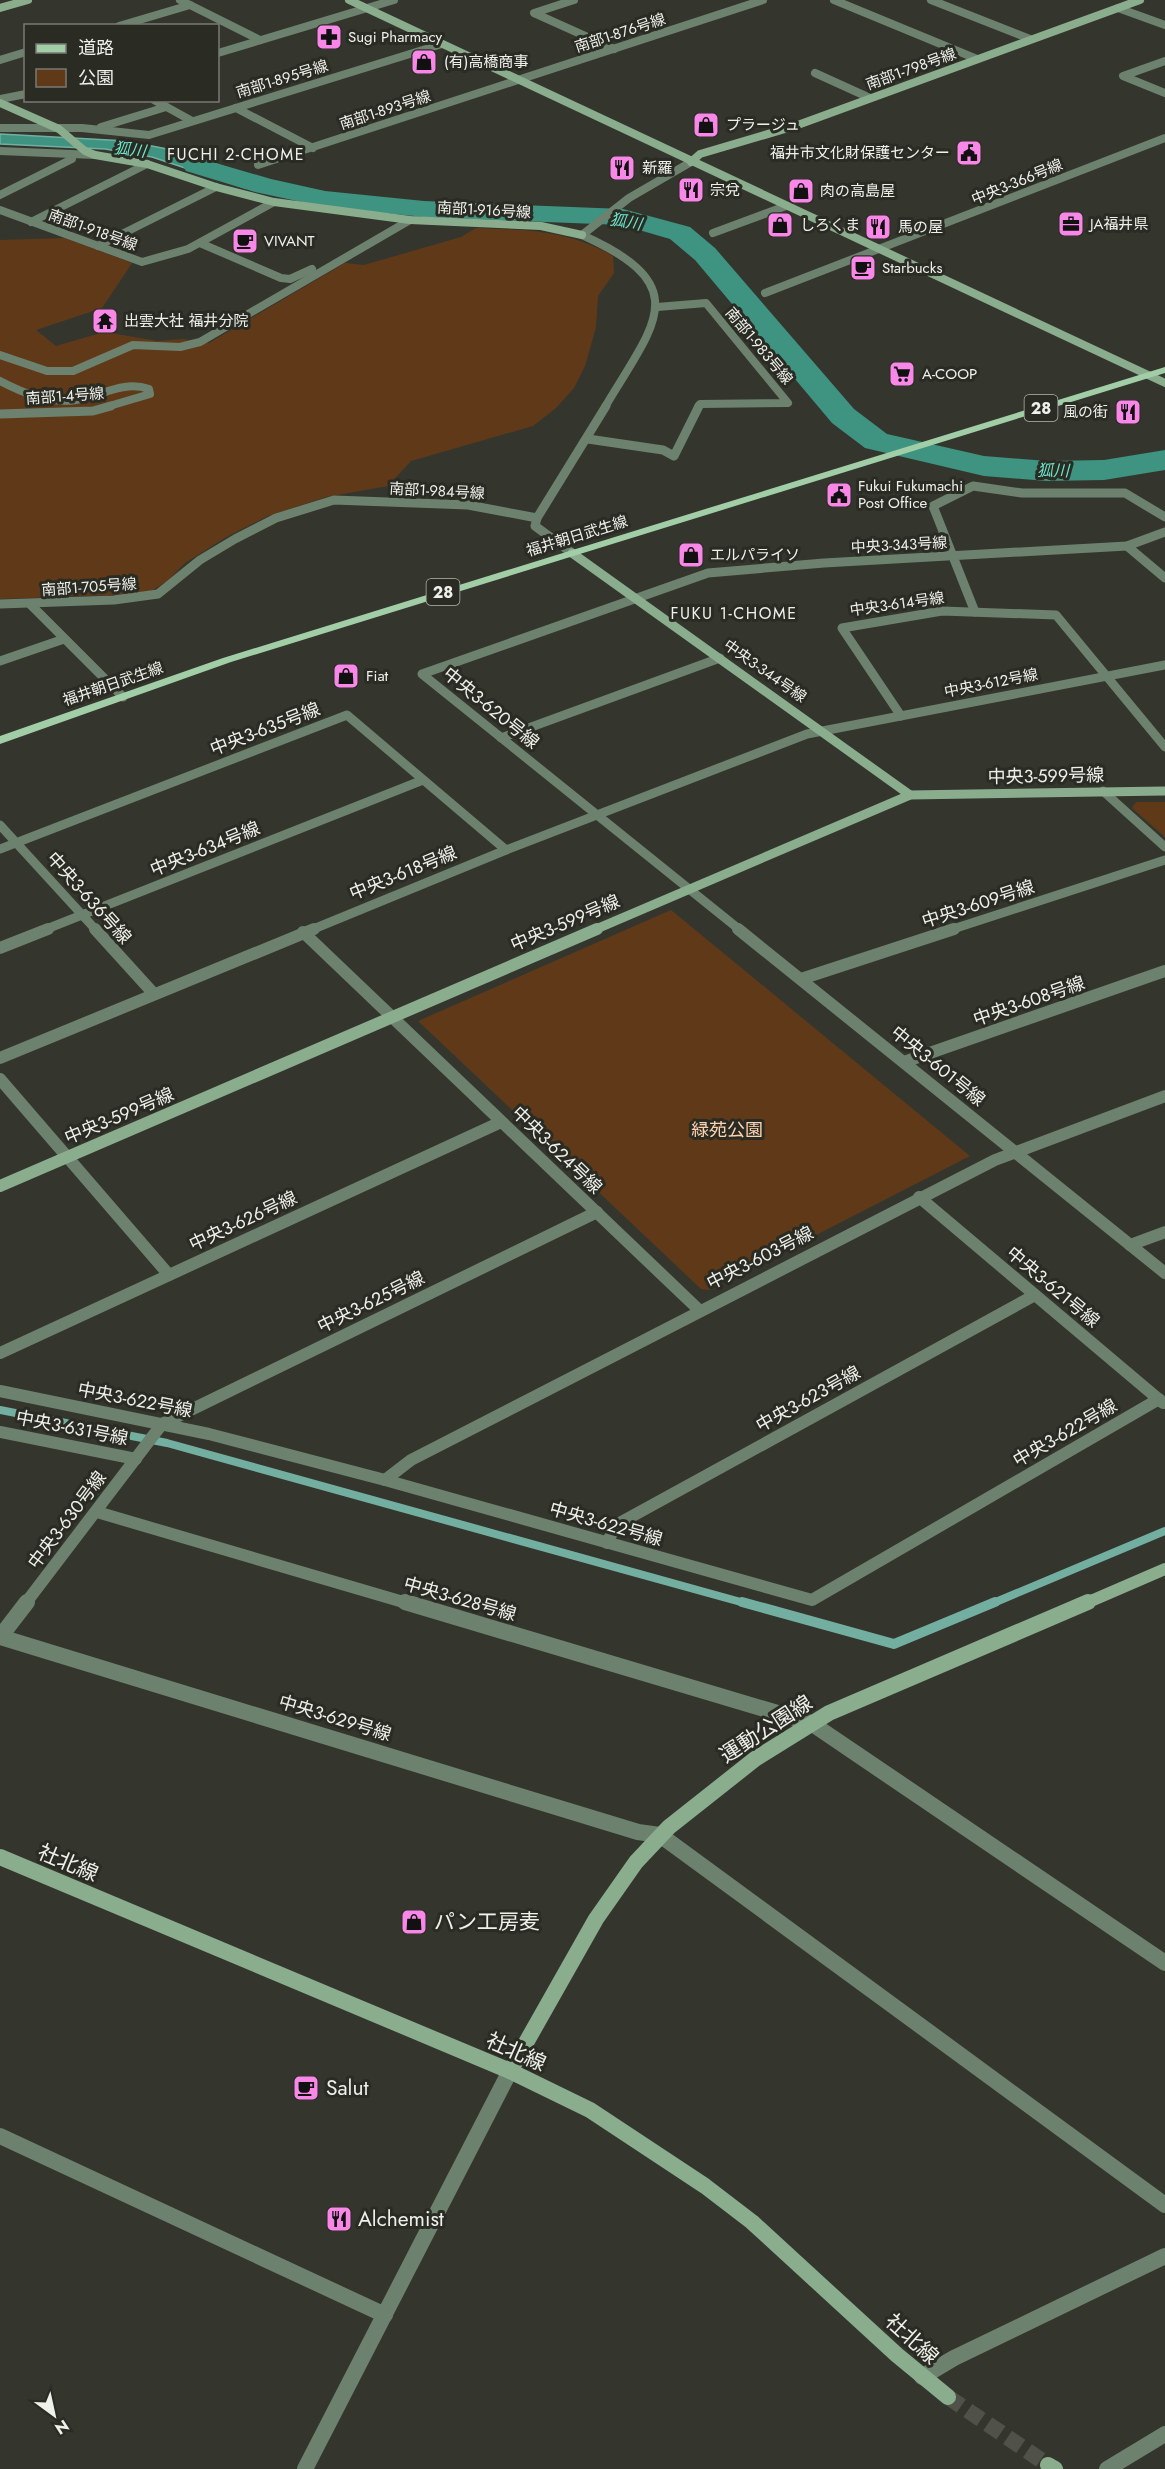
<svg xmlns="http://www.w3.org/2000/svg" width="1165" height="2469" font-family="Jost,'Noto Sans JP',sans-serif">
<rect width="100%" height="100%" fill="#34362e"/>
<g fill="#603a18">
<path d="M476,228c52,2 91,2 137,28l1,17 -16,23 -2,31 -11,39 -11,22 -18,20 -23,18 -122,35 -23,25 -62,11 -58,19 -40,20 -43,27 -18,18 -14,9 -16,4 -137,5v-359l65,-2 67,25 -30,45 -66,22 20,16 48,-14 54,9 24,-2 27,4 136,-80 19,2 97,-28z"/>
<path d="M1136,802h29v35l-33,-29z"/>
<path d="M671,910l299,246 -261,134 -8,-1 -283,-268z"/>
</g>
<path fill="#3e9381" stroke="#73afa0" stroke-width="1.5" d="M0,134l127,7 50,10 84,28 -16,9 -93,-31 -47,-8 -105,-5z"/>
<g fill="none" stroke-linecap="round" stroke-linejoin="round">
<g stroke="#73afa0" stroke-width="8">
<path d="M0,1410l167,33 581,161"/>
<path d="M991,1604l174,-73"/>
</g>
<path stroke="#73afa0" stroke-width="10" d="M742,1602l152,42 101,-42"/>
<path fill="#3e9381" fill-rule="evenodd" d="M195,157l76,22 54,12 99,10 199,8 67,18 25,21 139,161 33,25 97,22 63,5 57,-1 61,-10v20l-61,10 -57,1 -63,-5 -119,-28 -33,-25 -137,-163 -25,-21 -48,-14 -198,-8 -99,-10 -70,-15 -69,-21 -4,-6 4,-6z"/>
<path stroke="#50524a" stroke-width="16" stroke-dasharray="16 8" stroke-linecap="butt" d="M948,2397l100,68"/>
<g stroke="#6c826e" stroke-width="8">
<path d="M180,0l80,40"/>
<path d="M574,0l-40,13 80,36"/>
<path d="M834,0l143,59"/>
<path d="M931,0l99,39"/>
<path d="M1118,8l47,17"/>
<path d="M119,26l71,-21"/>
<path d="M218,53l176,-53"/>
<path d="M0,60l26,-8"/>
<path d="M1165,61l-42,15 42,17"/>
<path d="M815,73l55,25"/>
<path d="M0,99l26,-5"/>
<path d="M154,100l38,21"/>
<path d="M236,108l77,40"/>
<path d="M101,127l65,-20"/>
<path d="M0,128h82l67,7 293,-91"/>
<path d="M0,151l95,4"/>
<path d="M258,165l505,-165"/>
<path d="M0,195l72,-36 -1,-4"/>
<path d="M0,210l142,52 46,-13 86,-47"/>
<path d="M31,222l116,-58"/>
<path d="M713,233l73,-27"/>
<path d="M200,243l81,35 9,1 22,-10"/>
<path d="M98,246l118,-59"/>
<path d="M765,293l400,-155"/>
<path d="M657,307l49,-4 82,100 -88,1 -2,3"/>
<path d="M0,355l47,16h26l60,-26 47,2 20,-5 210,-122"/>
<path d="M0,381c23,12 49,23 76,19 26,-4 47,-20 73,-11l1,5 -44,13"/>
<path d="M605,407c50,-84 91,-121 -23,-172l47,-37 62,-36"/>
</g>
<g stroke="#6c826e" stroke-width="9">
<path d="M0,414l93,-3 18,-5"/>
<path d="M588,439l75,11 11,6 25,-50"/>
<path d="M1127,546l38,32"/>
<path d="M572,553l-37,-27 2,-8 69,-112"/>
<path d="M0,604l114,-4 44,-6 42,-34 35,-21 41,-21 58,-18 134,5 69,13"/>
<path d="M30,604l93,93"/>
<path d="M975,612l-42,-106 40,-20 49,7h103l40,24"/>
<path d="M0,661l64,-22"/>
<path d="M901,716l-59,-88 100,-17 114,4 109,132"/>
<path d="M501,738l219,-80"/>
<path d="M1103,791l62,56"/>
<path d="M0,825l96,105"/>
<path d="M0,849l347,-134 159,135"/>
<path d="M44,930l379,-150"/>
<path d="M311,930l195,-80 301,-116 358,-69"/>
<path d="M740,930l-318,-256 286,-101 116,-10 303,-17 38,-14"/>
<path d="M950,930l215,-70"/>
</g>
<g stroke="#6c826e" stroke-width="12">
<path d="M95,929l59,65"/>
<path d="M738,929l427,344"/>
<path d="M303,932l396,378"/>
<path d="M0,948l48,-19"/>
<path d="M801,979l153,-50"/>
<path d="M0,1058l314,-129"/>
<path d="M904,1062l261,-91"/>
<path d="M0,1079l169,196"/>
<path d="M919,1197l244,206"/>
<path d="M1130,1245l35,-13"/>
<path d="M0,1353l501,-231"/>
<path d="M0,1391l209,43 176,46 427,120 347,-201"/>
<path d="M0,1432l136,27"/>
<path d="M385,1480l26,-20 584,-300 170,-64"/>
<path d="M97,1512l313,92"/>
<path d="M607,1543l9,-18 419,-230"/>
<path d="M25,1604l137,-180 435,-212"/>
</g>
<g stroke="#6c826e" stroke-width="16">
<path d="M405,1602l406,121 354,240"/>
<path d="M0,1637l638,195 22,3 505,370"/>
<path d="M0,1637l27,-35"/>
<path d="M0,2136l385,179"/>
<path d="M922,2377l32,-19 211,-102"/>
<path d="M305,2469l205,-398"/>
<path d="M1107,2469l58,-35"/>
</g>
<g stroke="#8aad8e" stroke-width="8">
<path d="M349,0l816,383"/>
<path d="M0,8l28,-8"/>
<path d="M0,103l59,26 26,22 10,4 52,9 69,23 58,15 136,18 131,6 41,9"/>
<path d="M691,162l9,-8 95,-28 345,-126"/>
</g>
<g stroke="#8aad8e" stroke-width="9">
<path d="M572,553l338,242"/>
<path d="M594,930l316,-135 255,-4"/>
</g>
<g stroke="#8aad8e" stroke-width="12">
<path d="M0,1186l597,-257"/>
<path d="M1084,1604l81,-35"/>
</g>
<g stroke="#8aad8e" stroke-width="16">
<path d="M0,1857l510,214 80,39 115,76 47,36 145,133 51,42"/>
<path d="M510,2071l86,-152 40,-57 33,-35 86,-68 74,-46 259,-111"/>
<path d="M1048,2465l7,4"/>
</g>
<path fill="#a1cea6" fill-rule="evenodd" d="M1165,367v6l-934,289 -231,82v-8l223,-78z"/>
</g>
<defs>
<g id="pharmacy-square" transform="scale(1.35)"><rect x="-9" y="-9" width="18" height="18" rx="4" fill="#f987e8" stroke="#2a2c24"/><path d="M-2-6h4v4h4v4h-4v4h-4v-4h-4v-4h4Z" fill="#111"/></g>
<g id="shop-square" transform="scale(1.35)"><rect x="-9" y="-9" width="18" height="18" rx="4" fill="#f987e8" stroke="#2a2c24"/><path d="M-5-2.5h2.3a2.7 3.5 0 0 1 5.4 0H5L5.5 6h-11ZM-1.5-2.5h3a1.5 2.3 0 0 0-3 0Z" fill="#111"/></g>
<g id="civic-square" transform="scale(1.35)"><rect x="-9" y="-9" width="18" height="18" rx="4" fill="#f987e8" stroke="#2a2c24"/><path d="M-.6-6.5H3V-4.5H.6V-3L4-1V1h2V6H-6V1h2V-1L-.6-3ZM-1.2 2.5V6h2.4V2.5Z" fill="#111"/></g>
<g id="restaurant-square" transform="scale(1.35)"><rect x="-9" y="-9" width="18" height="18" rx="4" fill="#f987e8" stroke="#2a2c24"/><path d="M-5-6h1v4h1v-4h1v4h1v-4h1v5L-1.5 .5V6h-2V.5L-5-1ZM5-6V6H3V1.5H1.5Q1.5-4 5-6Z" fill="#111"/></g>
<g id="office-square" transform="scale(1.35)"><rect x="-9" y="-9" width="18" height="18" rx="4" fill="#f987e8" stroke="#2a2c24"/><path d="M-6-3h4V-5.5h4V-3h4V5H-6ZM-1-4.5V-3h2v-1.5ZM-6 0V1H6V0Z" fill="#111"/></g>
<g id="cafe-square" transform="scale(1.35)"><rect x="-9" y="-9" width="18" height="18" rx="4" fill="#f987e8" stroke="#2a2c24"/><path d="M-5.5-4.5H6V0H3Q3 3.5 0 3.5H-2.5Q-5.5 3.5-5.5 0ZM3-3.2v2h1.7v-2ZM-6 4.5H4V6H-6Z" fill="#111"/></g>
<g id="temple-square" transform="scale(1.35)"><rect x="-9" y="-9" width="18" height="18" rx="4" fill="#f987e8" stroke="#2a2c24"/><path d="M0-6L5-2H3V0L6.5 2.5H4V6H1.5V3h-3V6H-4V2.5H-6.5L-3 0V-2H-5Z" fill="#111"/></g>
<g id="supermarket-square" transform="scale(1.35)"><rect x="-9" y="-9" width="18" height="18" rx="4" fill="#f987e8" stroke="#2a2c24"/><path d="M-6-5.5h2.5l.6 2H6L4.5 2H-2.5L-4.4-4H-6ZM-1.5 3.2a1.3 1.3 0 1 0 .1 0ZM3 3.2a1.3 1.3 0 1 0 .1 0Z" fill="#111"/></g>
</defs>
<g fill-rule="evenodd">
<use href="#pharmacy-square" x="329" y="37"/>
<use href="#shop-square" x="424" y="62"/>
<use href="#shop-square" x="706" y="125"/>
<use href="#civic-square" x="969" y="153"/>
<use href="#restaurant-square" x="622" y="168"/>
<use href="#restaurant-square" x="691" y="190"/>
<use href="#shop-square" x="801" y="191"/>
<use href="#office-square" x="1071" y="224"/>
<use href="#shop-square" x="780" y="225"/>
<use href="#restaurant-square" x="878" y="227"/>
<use href="#cafe-square" x="245" y="241"/>
<use href="#cafe-square" x="863" y="268"/>
<use href="#temple-square" x="105" y="321"/>
<use href="#supermarket-square" x="902" y="374"/>
<use href="#restaurant-square" x="1128" y="412"/>
<use href="#civic-square" x="839" y="495"/>
<use href="#shop-square" x="691" y="555"/>
<use href="#shop-square" x="346" y="676"/>
<use href="#shop-square" x="414" y="1922"/>
<use href="#cafe-square" x="306" y="2088"/>
<use href="#restaurant-square" x="339" y="2219"/>
</g>
<g text-anchor="middle" stroke-width="6" stroke-linejoin="round" paint-order="stroke">
<g font-size="15" fill="#eef0ea" stroke="#2a2c24">
<text transform="translate(620 33) rotate(-18)" y="5">南部1-876号線</text>
<text transform="translate(911 69) rotate(-20)" y="5">南部1-798号線</text>
<text transform="translate(282 79) rotate(-17)" y="5">南部1-895号線</text>
<text transform="translate(385 110) rotate(-18)" y="5">南部1-893号線</text>
<text transform="translate(1017 182) rotate(-22)" y="5">中央3-366号線</text>
<text transform="translate(484 210) rotate(3)" y="5">南部1-916号線</text>
<text transform="translate(93 230) rotate(20)" y="5">南部1-918号線</text>
<text transform="translate(759 346) rotate(50)" y="5">南部1-983号線</text>
<text transform="translate(65 396) rotate(-4)" y="5">南部1-4号線</text>
<text transform="translate(437 491) rotate(3)" y="5">南部1-984号線</text>
<text transform="translate(577 536) rotate(-17)" y="5">福井朝日武生線</text>
<text transform="translate(899 545) rotate(-3)" y="5">中央3-343号線</text>
<text transform="translate(89 587) rotate(-4)" y="5">南部1-705号線</text>
<text transform="translate(897 604) rotate(-8)" y="5">中央3-614号線</text>
<text transform="translate(765 671) rotate(35)" y="5">中央3-344号線</text>
<text transform="translate(991 683) rotate(-11)" y="5">中央3-612号線</text>
<text transform="translate(113 684) rotate(-19)" y="5">福井朝日武生線</text>
</g>
<g font-size="15" fill="#eef0ea" stroke="#2a2c24" text-anchor="start">
<text x="348" y="42">Sugi Pharmacy</text>
<text x="444" y="67">(有)高橋商事</text>
<text x="726" y="130">プラージュ</text>
<text x="950" y="158" text-anchor="end">福井市文化財保護センター</text>
<text x="642" y="173">新羅</text>
<text x="710" y="195">宗兌</text>
<text x="820" y="196">肉の高島屋</text>
<text x="1090" y="229">JA福井県</text>
<text x="800" y="230">しろくま</text>
<text x="898" y="232">馬の屋</text>
<text x="264" y="246">VIVANT</text>
<text x="882" y="273">Starbucks</text>
<text x="124" y="326">出雲大社 福井分院</text>
<text x="922" y="379">A-COOP</text>
<text x="1108" y="417" text-anchor="end">風の街</text>
<text x="858" y="491">Fukui Fukumachi<tspan x="858" dy="17">Post Office</tspan></text>
<text x="710" y="560">エルパライソ</text>
<text x="366" y="681">Fiat</text>
</g>
<g font-size="16" font-style="italic" fill="#6de7cd" stroke="#2a2c24">
<text transform="translate(130 149) rotate(7)" y="6">狐川</text>
<text transform="translate(626 221) rotate(10)" y="6">狐川</text>
<text transform="translate(1053 470) rotate(1)" y="6">狐川</text>
</g>
<g font-size="16" letter-spacing="1.5" fill="#eef0ea" stroke="#2a2c24">
<text x="236" y="160">FUCHI 2-CHOME</text>
<text x="734" y="619">FUKU 1-CHOME</text>
</g>
<g fill="#2a2c24" stroke="#b3b5af" stroke-width="1.5">
<rect x="1024.5" y="395" width="33" height="26" rx="4.5"/>
<rect x="426.5" y="579" width="33" height="26" rx="4.5"/>
</g>
<g font-size="16" font-weight="bold" fill="#eef0ea">
<text x="1041" y="414">28</text>
<text x="443" y="598">28</text>
</g>
<g font-size="18" fill="#eef0ea" stroke="#2a2c24">
<text transform="translate(491 708) rotate(39)" y="6">中央3-620号線</text>
<text transform="translate(265 729) rotate(-21)" y="6">中央3-635号線</text>
<text transform="translate(1046 776) rotate(-1)" y="6">中央3-599号線</text>
<text transform="translate(205 849) rotate(-22)" y="6">中央3-634号線</text>
<text transform="translate(403 873) rotate(-22)" y="6">中央3-618号線</text>
<text transform="translate(89 898) rotate(48)" y="6">中央3-636号線</text>
<text transform="translate(978 904) rotate(-18)" y="6">中央3-609号線</text>
<text transform="translate(565 923) rotate(-23)" y="6">中央3-599号線</text>
<text transform="translate(1029 1001) rotate(-19)" y="6">中央3-608号線</text>
<text transform="translate(938 1066) rotate(39)" y="6">中央3-601号線</text>
<text transform="translate(119 1116) rotate(-23)" y="6">中央3-599号線</text>
<text transform="translate(557 1150) rotate(44)" y="6">中央3-624号線</text>
<text transform="translate(243 1221) rotate(-25)" y="6">中央3-626号線</text>
<text transform="translate(760 1258) rotate(-27)" y="6">中央3-603号線</text>
<text transform="translate(1053 1287) rotate(40)" y="6">中央3-621号線</text>
<text transform="translate(371 1302) rotate(-26)" y="6">中央3-625号線</text>
<text transform="translate(808 1399) rotate(-29)" y="6">中央3-623号線</text>
<text transform="translate(135 1400) rotate(11)" y="6">中央3-622号線</text>
<text transform="translate(72 1428) rotate(11)" y="6">中央3-631号線</text>
<text transform="translate(1065 1433) rotate(-30)" y="6">中央3-622号線</text>
<text transform="translate(67 1520) rotate(-53)" y="6">中央3-630号線</text>
<text transform="translate(606 1524) rotate(16)" y="6">中央3-622号線</text>
<text transform="translate(460 1599) rotate(16)" y="6">中央3-628号線</text>
<text transform="translate(335 1718) rotate(17)" y="6">中央3-629号線</text>
</g>
<g font-size="18" fill="#ffd2ae" stroke="#2a2c24">
<text x="727" y="1136">緑苑公園</text>
</g>
<g font-size="21" fill="#eef0ea" stroke="#2a2c24">
<text transform="translate(766 1729) rotate(-33)" y="7">運動公園線</text>
<text transform="translate(68 1863) rotate(23)" y="7">社北線</text>
<text transform="translate(516 2052) rotate(24)" y="7">社北線</text>
<text transform="translate(912 2339) rotate(42)" y="7">社北線</text>
</g>
<g font-size="21" fill="#eef0ea" stroke="#2a2c24" text-anchor="start">
<text x="434" y="1929">パン工房麦</text>
<text x="326" y="2095">Salut</text>
<text x="358" y="2226">Alchemist</text>
</g>
</g>
<rect x="24" y="24" width="195" height="78" fill="#2a2c24" stroke="#787a73" stroke-width="1.5"/>
<rect x="36" y="44" width="30" height="9" fill="#a1cea6" stroke="#787a73" stroke-width="1.5"/>
<text x="78" y="54" font-size="18" fill="#eef0ea">道路</text>
<rect x="36" y="69" width="30" height="18" fill="#603a18" stroke="#787a73" stroke-width="1.5"/>
<text x="78" y="84" font-size="18" fill="#eef0ea">公園</text>
<g transform="translate(54 2415) rotate(147)" stroke="#2a2c24" stroke-width="4.5" paint-order="stroke">
<path d="M0-4.5L10 22L0 15L-10 22Z" fill="#eef0ea"/>
<text y="-9" font-size="16" font-weight="bold" text-anchor="middle" fill="#eef0ea">N</text>
</g>
</svg>
